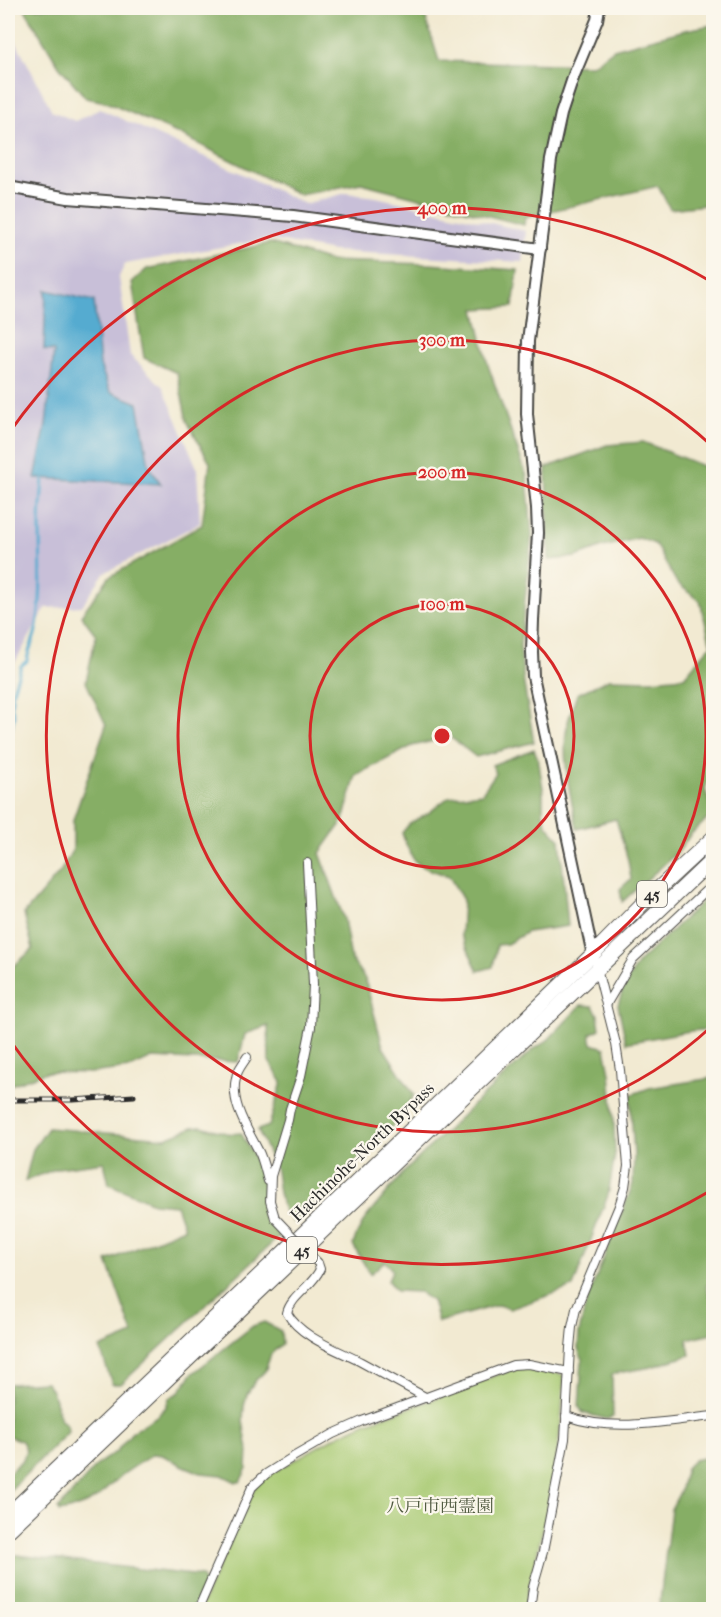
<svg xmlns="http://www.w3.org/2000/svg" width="721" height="1617" font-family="'IM FELL French Canon','Noto Serif JP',serif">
<rect width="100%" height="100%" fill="#fbf7ec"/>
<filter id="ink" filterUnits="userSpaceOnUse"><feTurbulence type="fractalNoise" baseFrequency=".0167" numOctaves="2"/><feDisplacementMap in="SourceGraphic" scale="12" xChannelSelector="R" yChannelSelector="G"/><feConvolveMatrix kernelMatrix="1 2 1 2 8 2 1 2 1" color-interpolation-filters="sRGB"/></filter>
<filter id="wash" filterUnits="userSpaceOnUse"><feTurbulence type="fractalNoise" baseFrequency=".008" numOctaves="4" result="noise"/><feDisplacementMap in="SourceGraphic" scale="24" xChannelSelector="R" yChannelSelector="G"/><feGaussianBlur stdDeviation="1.35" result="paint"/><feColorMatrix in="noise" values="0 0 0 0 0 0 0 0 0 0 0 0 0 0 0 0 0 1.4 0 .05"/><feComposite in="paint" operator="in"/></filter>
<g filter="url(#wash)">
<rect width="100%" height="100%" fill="#f2ead2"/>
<path fill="#c8bfd8" d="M8,26l44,85 23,10 25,-12 138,63 67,32 41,-11 30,4 150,34 -3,31 -190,-11 -66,-12 -142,25 -6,13 11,78 33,32 34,81 3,55 -96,50 -22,33 -36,2 -32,56 -6,33z"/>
<path fill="#a9ca73" stroke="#6a7a4f" stroke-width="1.5" d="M524,1366l40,9c-1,21 -2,43 -5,64 -7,57 -22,114 -35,170l-325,1 57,-125 14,-11 63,-36 32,-15 70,-24 82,-32z"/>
<g fill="#86ae65" stroke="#586c48" stroke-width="1.5">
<path d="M24,8h388l14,11 13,42 153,4 22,-16 71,-19 28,-5v179l-43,5 -12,-23 -133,31 -1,8 -163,-42 -61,12 -121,-61 -73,-32 -20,-4 -27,-32z"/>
<path d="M271,243l59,18 98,3 90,6 -5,37 -38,2 13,56 39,112 5,58 -12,111 4,39 10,57 -58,15 -26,-20 -38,9 -56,29 -13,46 -23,32 24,66 7,40 14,20 18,68 31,48 -19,28 -34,33 -67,67 -10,-12 -5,-18 -3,-22 -18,-41 11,-4 13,-44 -13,-21 -1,-35 -23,8 -7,28 -86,-4 -22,10 -40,5 -44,-1 -38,14v-115l25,-22 -9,-35 36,-42 13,-23v-29l33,-95 -20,-43 10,-47 -15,-20 28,-38 93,-52 8,-62 -23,-42 -10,-48 -33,-15 -12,-76 15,-13z"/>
<path d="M643,442l62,25 8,-5v-2l1,314 -4,2 -5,13 8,25 -23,21 -11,16 -57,51 -2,-13 11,-10 -3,-19 -12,-41 -39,10c-6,-33 -16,-69 -10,-103 2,-11 7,-22 10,-32l32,-15 42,1 33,-3 27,-32 -11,-44 -23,-18 -22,-39 -16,-6 -36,9 -27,10 -27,3 -3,-92 61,-23z"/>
<path d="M534,749l4,10 5,29v24l3,12 14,15 8,87 -41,6 -20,12 -10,1 -4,22 -15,4 -17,-36 2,-35 -14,-24c-33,-11 -35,-8 -47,-43l8,-10 17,-9 22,-17 33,-4 14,-20 -4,-8z"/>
<path d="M713,891v138l-23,2 -64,12 -8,-38 6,-19 14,-23z"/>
<path d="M581,1005l12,1 5,9 2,14 -10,5 2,10 13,4 5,25 4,47 1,35 -7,40 -35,92 -63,22 -12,-4 -60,17 -6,-21 -13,-9 -23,-1 -8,-10 4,-11 -7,-9 -15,13 -17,-29 3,-9 9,-17 38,-46 76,-74 55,-50 14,-9z"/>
<path d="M713,1078l1,200 -8,8 7,16v31l-26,6 3,16 -39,12 -39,7 1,43 -6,2 -24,-6 -4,-6 3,-47 -4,-12 1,-15 7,-30 47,-119 1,-29 -4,-60 19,-7z"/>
<path d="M201,1126l29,8 11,-1 16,29 10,25 -1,27 17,19 -162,151h-9l-12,-36 33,-14 -26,-73 77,-33 -8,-23 -23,-2 -44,-19 -5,-22 -46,6 -33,13 8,-32 15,-21 118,10 27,-11z"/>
<path d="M264,1322l17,9 1,13 -11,10 -6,17 -9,9 -9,14 -3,12 -1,15 5,29 -1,18 -7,14h-4l-14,-7 -21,-2 -17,-7 -22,-11 -9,-1 -31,21 -23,21 -11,7 -19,7 -10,2 -1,-3 41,-46 17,-11 16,-20 25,-16 9,-9 3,-9 9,-5 14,-19 61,-48z"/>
<path d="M46,1382l6,9 9,29 6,5 1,7 -60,60v-18l15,-15 3,-9 -4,-9 -14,-5v-52z"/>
<path d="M713,1456v153h-56l3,-8 11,-92 9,-17 6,-24 8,-8z"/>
<path d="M8,1554l193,22 5,8 -11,21 -4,4 -183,1z"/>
</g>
<path fill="#54abd0" stroke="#406b7e" stroke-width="1.5" d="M46,290l48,11 6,64 10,27 28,11 11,63 12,18 -126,-6 11,-53 8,-74 -10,-1z"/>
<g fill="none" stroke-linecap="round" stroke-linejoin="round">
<path stroke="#54abd0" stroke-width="3" d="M8,749l6,-34 -3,-9 2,-16 8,-24 6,-5c1,-12 9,-24 10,-36 6,-33 3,-66 3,-99 0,-16 2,-32 3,-47"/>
</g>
</g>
<g filter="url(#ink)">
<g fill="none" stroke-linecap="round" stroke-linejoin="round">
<g stroke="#494844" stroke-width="10">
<g id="street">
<path d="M606,1005l27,-46 81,-76"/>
<path d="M247,1057c-4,7 -10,13 -11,21 -6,25 11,50 22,72 5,9 7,21 10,31"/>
<path d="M275,1218l-5,-17 1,-25 17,-56 2,-11 11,-33 10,-49 2,-43 -6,-121"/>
<path d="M318,1263l2,6c-7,17 -29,27 -33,44 13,24 51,37 74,49 22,12 44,24 66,36"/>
<path d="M566,1416c48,17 98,5 148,0"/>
<path d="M196,1610l4,-5 10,-23 42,-95 14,-13 27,-17 40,-23 29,-13 151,-56 16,-1 40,8"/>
<path d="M530,1610l3,-23 10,-35 22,-113 5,-91 2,-21 4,-18 43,-103 6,-19 3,-21 -8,-96 -4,-26 -19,-75"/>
</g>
</g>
<g stroke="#494844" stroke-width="14">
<g id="secondary">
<path d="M8,187l60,11 225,18 247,33"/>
<path d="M594,960l-61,-284 -1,-24 1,-32 5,-87 -1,-25 -10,-94 1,-73 23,-181 10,-46 13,-39 23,-55 2,-12"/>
</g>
</g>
<g stroke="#494844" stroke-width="16">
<g id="highway">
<path d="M8,1515l277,-264 308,-297 52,-53 69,-64"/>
<path d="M8,1531l706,-673"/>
</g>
</g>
<use href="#street" stroke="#fff" stroke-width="8"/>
<use href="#secondary" stroke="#fff" stroke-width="10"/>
<use href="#highway" stroke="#fff" stroke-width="14"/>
<g stroke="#2b2b2b" stroke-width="5">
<path id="rail" d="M8,1100h65l61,-4"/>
</g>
<use href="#rail" stroke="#fbf7ec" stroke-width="3" stroke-dasharray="9" stroke-linecap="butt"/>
<g stroke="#494844" stroke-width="10" stroke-linecap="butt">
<path id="street-bridge" d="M275,1218l43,45"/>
</g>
<use href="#street-bridge" stroke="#fff" stroke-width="8"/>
</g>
</g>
<g fill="none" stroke="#d62828" stroke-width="3">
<circle cx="442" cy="736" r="132"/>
<circle cx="442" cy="736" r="264"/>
<path d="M712 1026A396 396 0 1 1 712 446"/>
<path d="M710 1191A528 528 0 0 1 9 1039M9 433A528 528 0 0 1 710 281"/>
</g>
<g text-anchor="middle" stroke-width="4.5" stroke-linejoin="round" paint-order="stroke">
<g fill="#fbf7ec" stroke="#696865" stroke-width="1.5">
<rect x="637" y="881" width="30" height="26" rx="4.5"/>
<rect x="287" y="1237" width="30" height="26" rx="4.5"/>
</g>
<g font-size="16" font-weight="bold" fill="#2b2b2b">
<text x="652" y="900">45</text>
<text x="302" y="1256">45</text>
</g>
<g font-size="18" fill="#2b2b2b" stroke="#fbf7ec">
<text transform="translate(362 1152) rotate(-44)" y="6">Hachinohe-North Bypass</text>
</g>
<g font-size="18" fill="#515b41" stroke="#fbf7ec">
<text x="440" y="1512">八戸市西霊園</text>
</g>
</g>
<circle cx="442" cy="736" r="9" fill="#d62828" stroke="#fbf7ec" stroke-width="3"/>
<g font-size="18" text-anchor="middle" font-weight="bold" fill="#d62828" stroke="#fbf7ec" stroke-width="4.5" stroke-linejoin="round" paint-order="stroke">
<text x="442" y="214">400 m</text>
<text x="442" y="346">300 m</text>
<text x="442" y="478">200 m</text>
<text x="442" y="610">100 m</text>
</g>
<rect width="721" height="1617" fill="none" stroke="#fbf7ec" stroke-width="30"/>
</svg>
